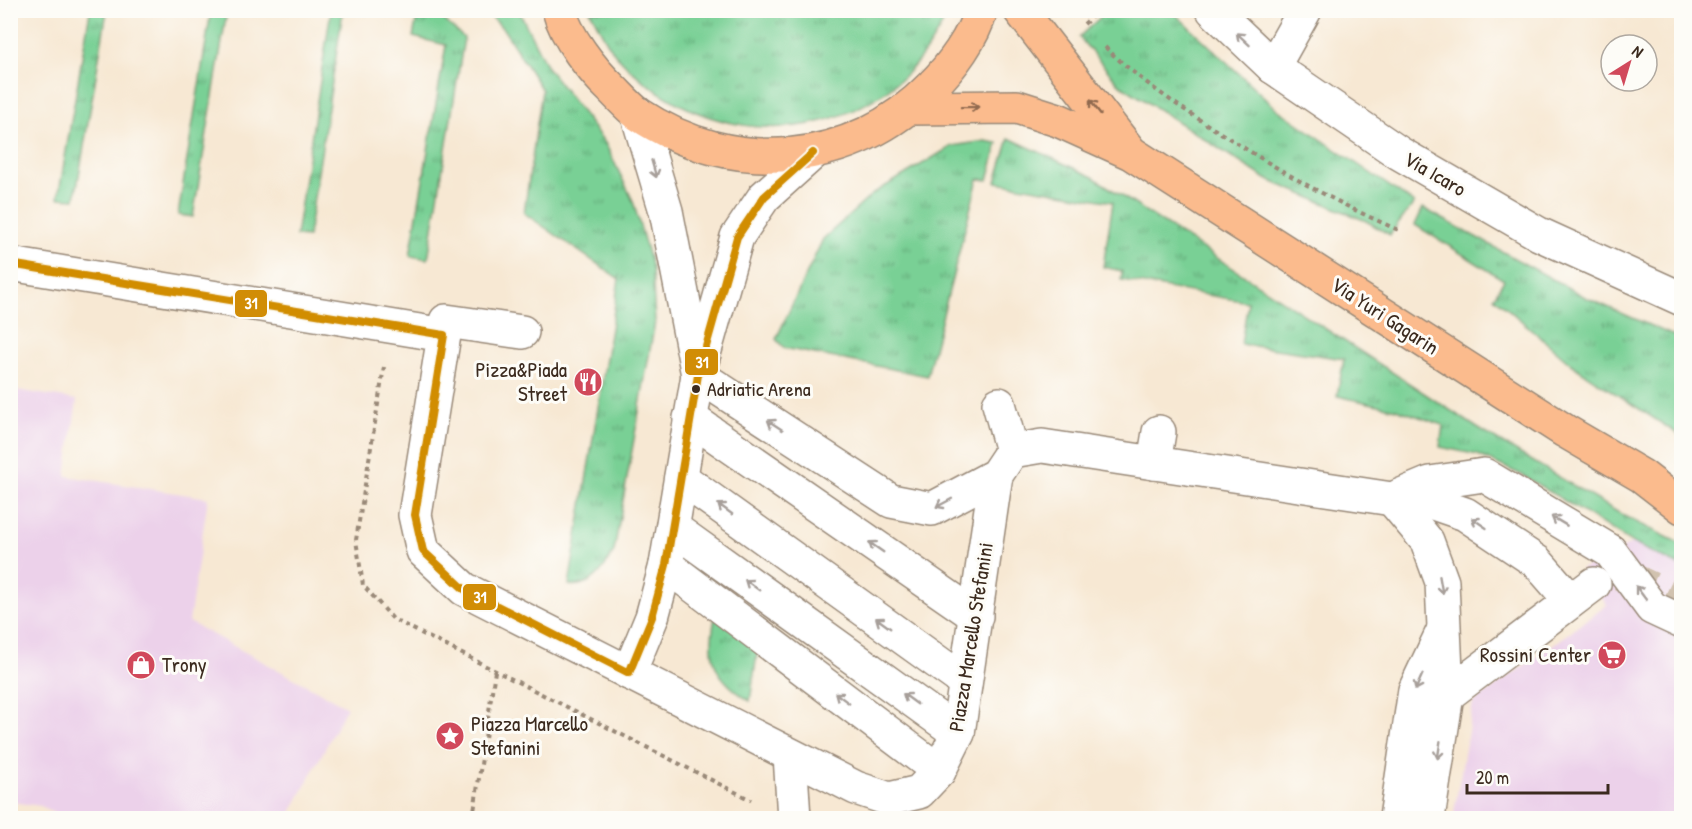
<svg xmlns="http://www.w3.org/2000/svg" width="1692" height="829" font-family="'Patrick Hand',sans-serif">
<defs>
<pattern id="grass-tufts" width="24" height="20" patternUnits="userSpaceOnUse" patternTransform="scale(1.5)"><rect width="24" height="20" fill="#79d095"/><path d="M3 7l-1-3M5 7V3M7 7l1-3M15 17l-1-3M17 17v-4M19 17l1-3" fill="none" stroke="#64a979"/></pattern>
</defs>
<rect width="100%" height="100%" fill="#fdfcf7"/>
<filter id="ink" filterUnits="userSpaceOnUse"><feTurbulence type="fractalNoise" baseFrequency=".0167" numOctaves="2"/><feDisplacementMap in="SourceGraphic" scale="12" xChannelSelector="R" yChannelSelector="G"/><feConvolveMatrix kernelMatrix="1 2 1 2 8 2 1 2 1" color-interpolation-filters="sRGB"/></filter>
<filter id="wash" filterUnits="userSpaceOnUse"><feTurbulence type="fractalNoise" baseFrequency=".008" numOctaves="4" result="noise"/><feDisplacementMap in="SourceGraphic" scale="24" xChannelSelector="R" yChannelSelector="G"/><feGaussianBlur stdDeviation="1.35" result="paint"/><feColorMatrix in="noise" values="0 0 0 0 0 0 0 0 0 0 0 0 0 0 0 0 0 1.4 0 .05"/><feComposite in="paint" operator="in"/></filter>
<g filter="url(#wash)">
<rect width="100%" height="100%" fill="#f7e8d3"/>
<g fill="#ecd1ea">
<path d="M11,389l66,11 -11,76 142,22 -19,124 158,85 -59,111h-224l-23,-12 -30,-4z"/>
<path d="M1633,543l48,25v250h-228l20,-115 134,-98 -26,-36z"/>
</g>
<g fill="url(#grass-tufts)" stroke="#5a7d5a" stroke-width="1.5">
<path d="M90,11h17l-32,188 -17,-1z"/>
<path d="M211,11h16l-34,206 -15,-2z"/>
<path d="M331,11h12l-35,226 -12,-1z"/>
<path d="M418,11h16l30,27 -36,221 -18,-3 36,-211 -33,-8z"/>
<path d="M486,11h33l28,56 58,76 28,58 19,67 3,54 -41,229c-9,17 -23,38 -45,34l50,-306 -95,-66 18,-123 -38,-60z"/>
<path d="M590,11h360c-15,27 -31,55 -57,75 -88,68 -206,49 -278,-32 -10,-12 -17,-30 -25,-43z"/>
<path d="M1107,11h65l105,98 137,94 -24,32 -24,-14 -100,-42 -147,-95 -40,-47z"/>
<path d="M1009,138l84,39 386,252 145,87 57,28v23l-48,-24 -109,-67 -46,-21 -38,-8 3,-22 -47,-16 -59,-13 7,-37 -103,-15 7,-42 -127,-22 1,-9 -19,-4 10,-65 -117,-20z"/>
<path d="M985,141l13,2 -10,37 -10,-1 -51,197 -143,-28 -8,-9 47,-100 51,-46 78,-47z"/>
<path d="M1423,208l164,90 94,41v97l-105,-68 -82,-71 10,-17 -89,-55z"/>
<path d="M715,618l43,30 -8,53c-35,-22 -44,-41 -35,-83z"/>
</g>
</g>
<g filter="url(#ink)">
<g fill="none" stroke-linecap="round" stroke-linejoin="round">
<path stroke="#d1c2af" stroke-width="33" stroke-dasharray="33 16" stroke-linecap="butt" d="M1621,574l61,29"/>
<g stroke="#998978" stroke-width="36">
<g id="minor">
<path d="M1213,10l60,57 126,86 140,81 143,65"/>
<path d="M1273,67l32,-57"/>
<path d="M637,113l29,98 32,164 193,126 41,8 64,-34 16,-24 30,-5 350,53 38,3 35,12 72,48 34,39"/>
<path d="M10,264l434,71 -29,180 8,36 41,38 392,199 33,11 30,-7 20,-21 19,-38 38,-258"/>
<path d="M446,321l76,11"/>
<path d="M999,404l13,47"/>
<path d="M690,418l286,198"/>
<path d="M1154,463l5,-31"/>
<path d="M681,478l284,204"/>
<path d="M1399,496l31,-13 54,-8 126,76 42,57 30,14"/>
<path d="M1392,499l35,42 15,41 5,113 -19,123"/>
<path d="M673,528l285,205"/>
<path d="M666,565l273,206"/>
<path d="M629,673l23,-56 14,-52 32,-190 39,-138 27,-40 49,-44"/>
<path d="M1447,695l147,-111"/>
<path d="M790,755l4,63"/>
<path d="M1396,818l19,-128 28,-59"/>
</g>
</g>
<g stroke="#998978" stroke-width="36">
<g id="major">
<path d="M559,10c7,27 33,60 53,79 8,8 17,18 26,25 94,63 215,54 294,-28 20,-20 41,-48 49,-76"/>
<path d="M1020,10l108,139"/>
<path d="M911,108l106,-1 41,13 73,33 434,278 77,45 40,31"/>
</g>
</g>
<g stroke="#998978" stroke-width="4" stroke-dasharray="4.5 4.5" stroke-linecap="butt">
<path d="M1084,24l15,-14"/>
<path d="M1105,47c36,35 80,64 122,90 56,36 113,68 174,94"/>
<path d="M384,367l-28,173 7,45 30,34 358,181"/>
<path d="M473,818l22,-147"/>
</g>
<use href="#minor" stroke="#fff" stroke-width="33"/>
<use href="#major" stroke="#fbbb8d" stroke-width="33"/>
<g stroke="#fdfcf7" stroke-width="12">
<path id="bus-1" d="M10,264l434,71 -29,180 8,36 41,38 165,84 23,-56 14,-52 32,-190 39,-138 27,-40 49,-44"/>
</g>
<use href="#bus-1" stroke="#d18d06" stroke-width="8"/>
</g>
<defs><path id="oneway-shaft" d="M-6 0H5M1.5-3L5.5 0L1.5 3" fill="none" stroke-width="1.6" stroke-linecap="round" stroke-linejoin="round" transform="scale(1.5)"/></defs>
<g stroke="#a79f9a">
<use href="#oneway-shaft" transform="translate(1243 39) rotate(-137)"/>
<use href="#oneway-shaft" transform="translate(654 169) rotate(74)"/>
<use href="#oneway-shaft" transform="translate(775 425) rotate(-147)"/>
<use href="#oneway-shaft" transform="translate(944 503) rotate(152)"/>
<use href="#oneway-shaft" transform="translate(725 509) rotate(-144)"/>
<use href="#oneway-shaft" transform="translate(1559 521) rotate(-149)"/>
<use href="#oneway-shaft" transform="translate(1479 523) rotate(-146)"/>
<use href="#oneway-shaft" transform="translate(876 547) rotate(-145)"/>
<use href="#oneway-shaft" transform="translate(752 585) rotate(-144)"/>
<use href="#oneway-shaft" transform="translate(1441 585) rotate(80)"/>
<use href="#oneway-shaft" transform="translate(1641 593) rotate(-127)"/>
<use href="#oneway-shaft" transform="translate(883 623) rotate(-144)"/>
<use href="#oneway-shaft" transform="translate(1419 682) rotate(114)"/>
<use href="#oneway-shaft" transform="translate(842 698) rotate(-143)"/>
<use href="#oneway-shaft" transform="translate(910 699) rotate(-144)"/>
<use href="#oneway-shaft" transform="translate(1439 750) rotate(99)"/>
</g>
<g stroke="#916b50">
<use href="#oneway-shaft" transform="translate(970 107) rotate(-1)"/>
<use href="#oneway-shaft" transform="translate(1095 107) rotate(-128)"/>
</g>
</g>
<defs>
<g id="restaurant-disc" transform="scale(1.5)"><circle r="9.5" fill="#d1495b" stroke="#fdfcf7"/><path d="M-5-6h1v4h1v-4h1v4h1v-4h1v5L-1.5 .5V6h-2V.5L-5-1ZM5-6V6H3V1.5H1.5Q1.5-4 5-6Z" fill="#fff"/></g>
<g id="supermarket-disc" transform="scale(1.5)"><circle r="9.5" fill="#d1495b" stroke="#fdfcf7"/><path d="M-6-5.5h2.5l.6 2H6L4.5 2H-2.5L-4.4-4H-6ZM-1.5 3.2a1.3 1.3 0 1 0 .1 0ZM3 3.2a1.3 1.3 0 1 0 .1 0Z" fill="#fff"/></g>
<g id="shop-disc" transform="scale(1.5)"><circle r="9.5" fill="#d1495b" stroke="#fdfcf7"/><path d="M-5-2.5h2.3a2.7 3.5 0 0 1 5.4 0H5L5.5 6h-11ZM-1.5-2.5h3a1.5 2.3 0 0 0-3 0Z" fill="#fff"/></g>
<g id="sight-disc" transform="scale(1.5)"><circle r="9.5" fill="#d1495b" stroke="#fdfcf7"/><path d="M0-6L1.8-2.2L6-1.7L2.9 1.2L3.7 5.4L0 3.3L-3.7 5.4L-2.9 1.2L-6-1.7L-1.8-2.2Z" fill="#fff"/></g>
</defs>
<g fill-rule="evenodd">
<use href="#restaurant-disc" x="588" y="382"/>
<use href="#supermarket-disc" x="1612" y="655"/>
<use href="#shop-disc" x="141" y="665"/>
<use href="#sight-disc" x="450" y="736"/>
</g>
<circle fill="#3b2a1e" stroke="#fdfcf7" stroke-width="2" cx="696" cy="389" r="5"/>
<g text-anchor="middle" stroke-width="6" stroke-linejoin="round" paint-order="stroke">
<g font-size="20" fill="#3b2a1e" stroke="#fdfcf7" text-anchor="start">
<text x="707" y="396">Adriatic Arena</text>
</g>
<g font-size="21" fill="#3b2a1e" stroke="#fdfcf7">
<text transform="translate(1435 174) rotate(30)" y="7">Via Icaro</text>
<text transform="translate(1385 316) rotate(33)" y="7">Via Yuri Gagarin</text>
<text transform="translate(971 637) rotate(-81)" y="7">Piazza Marcello Stefanini</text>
</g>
<g font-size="21" fill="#3b2a1e" stroke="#fdfcf7" text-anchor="end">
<text x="567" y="377">Pizza&amp;Piada<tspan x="567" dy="24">Street</tspan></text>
<text x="1591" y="662">Rossini Center</text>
<text x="162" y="672" text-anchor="start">Trony</text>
<text x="471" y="731" text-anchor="start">Piazza Marcello<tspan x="471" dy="24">Stefanini</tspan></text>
</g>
</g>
<g stroke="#fdfcf7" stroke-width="2">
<rect x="234" y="289" width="34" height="29" rx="6" fill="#d18d06"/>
<rect x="684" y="348" width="35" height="28" rx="6" fill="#d18d06"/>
<rect x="462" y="583" width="35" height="28" rx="6" fill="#d18d06"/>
</g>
<g font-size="16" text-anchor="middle" font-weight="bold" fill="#fff">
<text x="251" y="309">31</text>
<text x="702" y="368">31</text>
<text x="480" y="603">31</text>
</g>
<rect width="1692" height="829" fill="none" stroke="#fdfcf7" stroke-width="36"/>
<g transform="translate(1629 63) rotate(37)"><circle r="28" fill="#fdfcf7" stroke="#afa8a0" stroke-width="1.5"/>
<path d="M0-4.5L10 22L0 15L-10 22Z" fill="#d1495b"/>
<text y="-9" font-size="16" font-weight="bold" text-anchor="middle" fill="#3b2a1e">N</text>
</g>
<path d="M1467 784v9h141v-9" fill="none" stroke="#3b2a1e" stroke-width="3"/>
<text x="1476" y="784" font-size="18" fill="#3b2a1e" stroke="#fdfcf7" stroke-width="4.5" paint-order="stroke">20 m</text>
</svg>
